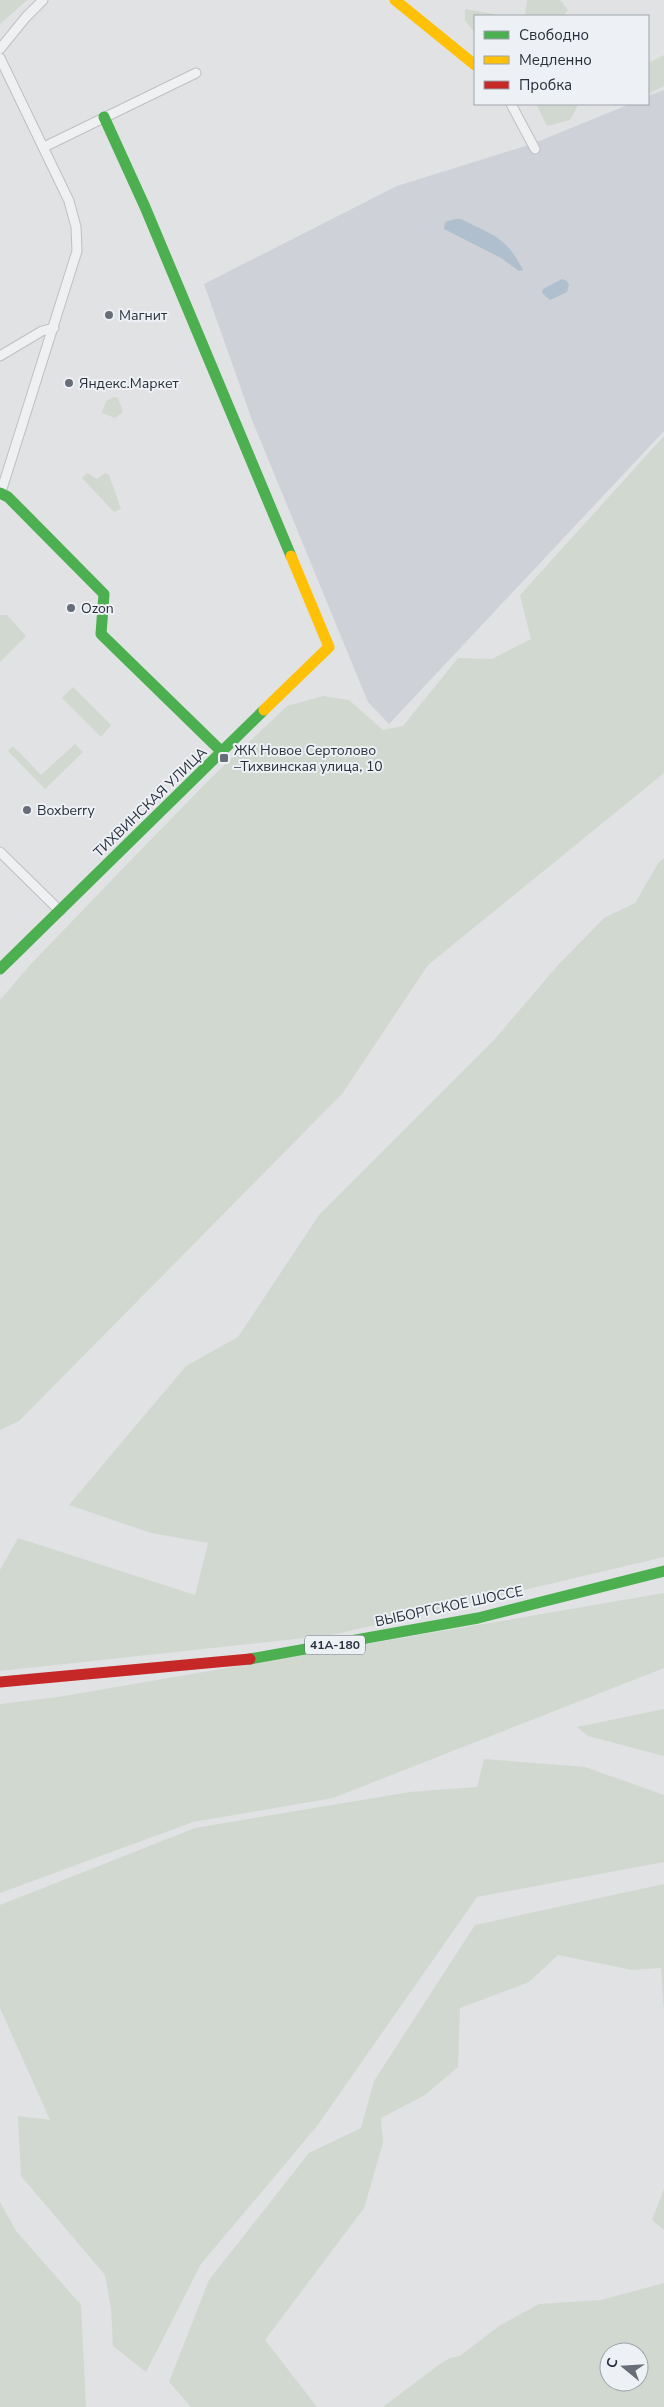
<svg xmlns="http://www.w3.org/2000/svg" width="664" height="2407" font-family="'Nunito Sans',sans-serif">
<rect width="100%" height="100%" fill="#e0e2e4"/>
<path fill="#ced1d7" d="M664,90v341l-275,293 -21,-22 -116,-282 -48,-136 193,-98 135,-42 98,-40h18v-8z"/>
<g fill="#d1d8d0" fill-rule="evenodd">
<path d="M0,0h27l-27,24z"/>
<path d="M527,0h33l8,10 -5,6h-38z"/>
<path d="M465,9l29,5 3,2h-22v17l-10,-13z"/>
<path d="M664,55v31l-16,8v-31z"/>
<path d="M536,104h46l-4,1 -8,15 -23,6z"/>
<path d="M114,397l4,1 5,14 -8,6 -13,-5 4,-12z"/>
<path d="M664,436v337l-236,192 -86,129 -323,327 -19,9v-430l30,-35 103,-107 80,-82 74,-70 36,-10 26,4 34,30 20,-4 55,-68 34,1 39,-20 -11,-44z"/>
<path d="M87,473l10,6 8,-6 4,2 12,34 -7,3 -32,-34z"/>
<path d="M0,615h7l19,21 -26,26z"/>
<path d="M73,687l38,38 -10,12 -39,-39z"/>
<path d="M75,744l8,8 -38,37 -37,-38 5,-5 28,29z"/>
<path d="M664,858v699l-332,78 -332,36v-101l18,-32 177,57 13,-52 -57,-10 -82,-28 117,-139 52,-29 81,-122 175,-175 64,-75 46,-47 31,-15 24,-41z"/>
<path d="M664,1593v75l-331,130 -140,24 -193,71v-189l58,-7z"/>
<path d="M664,1709v47l-76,-20 -11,-9z"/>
<path d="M484,1759l101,8 79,28v67l-187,35 -160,229 -116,138 -55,108 -33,-26 -2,-37 -6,-34 -84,-99 -3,-60 32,4 -50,-112v-103l195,-77 215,-36 67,-5z"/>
<path d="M664,1884v127l-3,-43 -28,2 -75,-15 -29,27 -69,26 -2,59 -33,28 -44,23 2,25 -19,65 -99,132 52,67h-126l-22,-25 40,-102 100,-127 52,-25 13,-47 101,-156z"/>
<path d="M664,2189v41l-12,-10z"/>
<path d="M0,2202l16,29 65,74 5,102h-86z"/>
<path d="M664,2283v124h-281l57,-43 10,-6 10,-2 39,-30 40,-22 62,-4zM609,2352h30v30h-30z"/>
</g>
<g fill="#b0bfce">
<path d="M455,219h6c31,16 45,17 62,51l-4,1 -18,-13 -57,-29 1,-7z"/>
<path d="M562,279l5,2 2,4 -2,7 -17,8 -8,-7 1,-4z"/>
</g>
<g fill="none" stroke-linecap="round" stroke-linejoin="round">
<g stroke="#bec0c2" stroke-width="11">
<g id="street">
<path d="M0,49l26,-32 17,-17"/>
<path d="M0,58l69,143 7,26 1,24 -76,241"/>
<path d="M511,104l24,45"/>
<path d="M44,147l152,-74"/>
<path d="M0,356l42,-25 12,-3"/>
<path d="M0,852l60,59"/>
</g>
</g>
<use href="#street" stroke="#eff0f1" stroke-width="9"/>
<g stroke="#4caf50" stroke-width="11">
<path d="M104,117l41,90 146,349"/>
<path d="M0,493l8,4 96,97 -3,40 121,118"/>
<path d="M0,969l264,-259"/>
<path d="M250,1659l228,-41 186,-47"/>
</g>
<g stroke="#ffc107" stroke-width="11">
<path d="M395,0l80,65"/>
<path d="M264,710l65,-63 -38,-91"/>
</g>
<path stroke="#c62828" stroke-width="11" d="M0,1682l250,-23"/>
</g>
<g fill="#686e77" stroke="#edf0f4" stroke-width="2">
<circle cx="109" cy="315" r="5"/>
<circle cx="69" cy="383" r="5"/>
<circle cx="71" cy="608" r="5"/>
<rect x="219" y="753" width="10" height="10" rx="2.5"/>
<circle cx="27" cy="810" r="5"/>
</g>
<g text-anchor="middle" stroke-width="4" stroke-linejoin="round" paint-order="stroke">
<rect fill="#edf0f4" stroke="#636a73" stroke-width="1" x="305" y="1635.5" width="60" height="19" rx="4"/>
<g font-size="12" font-weight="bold" fill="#28303c">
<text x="335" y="1649">41А-180</text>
</g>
<g font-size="14" fill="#28303c" stroke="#edf0f4" text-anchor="start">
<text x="119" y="320">Магнит</text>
<text x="79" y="388">Яндекс.Маркет</text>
<text x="81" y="613">Ozon</text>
<text x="234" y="755">ЖК Новое Сертолово<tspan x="234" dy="16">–Тихвинская улица, 10</tspan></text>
<text x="37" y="815">Boxberry</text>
</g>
<g font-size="14" fill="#28303c" stroke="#edf0f4">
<text transform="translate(150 802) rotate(-44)" y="5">ТИХВИНСКАЯ УЛИЦА</text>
<text transform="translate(449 1606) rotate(-12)" y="5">ВЫБОРГСКОЕ ШОССЕ</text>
</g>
</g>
<rect x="474" y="15" width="175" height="90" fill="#edf0f4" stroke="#9ea3aa"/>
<rect x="484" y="31" width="25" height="8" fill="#4caf50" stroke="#9ea3aa"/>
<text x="519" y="40" font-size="15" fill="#28303c">Свободно</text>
<rect x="484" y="56" width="25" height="8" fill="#ffc107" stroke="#9ea3aa"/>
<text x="519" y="65" font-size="15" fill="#28303c">Медленно</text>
<rect x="484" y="81" width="25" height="8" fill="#c62828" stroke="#9ea3aa"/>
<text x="519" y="90" font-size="15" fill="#28303c">Пробка</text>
<g transform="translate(624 2367) rotate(288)"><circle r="24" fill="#edf0f4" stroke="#9ea3aa"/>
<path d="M0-4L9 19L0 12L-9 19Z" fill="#686e77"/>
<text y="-8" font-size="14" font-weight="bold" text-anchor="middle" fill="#28303c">С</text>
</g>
</svg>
